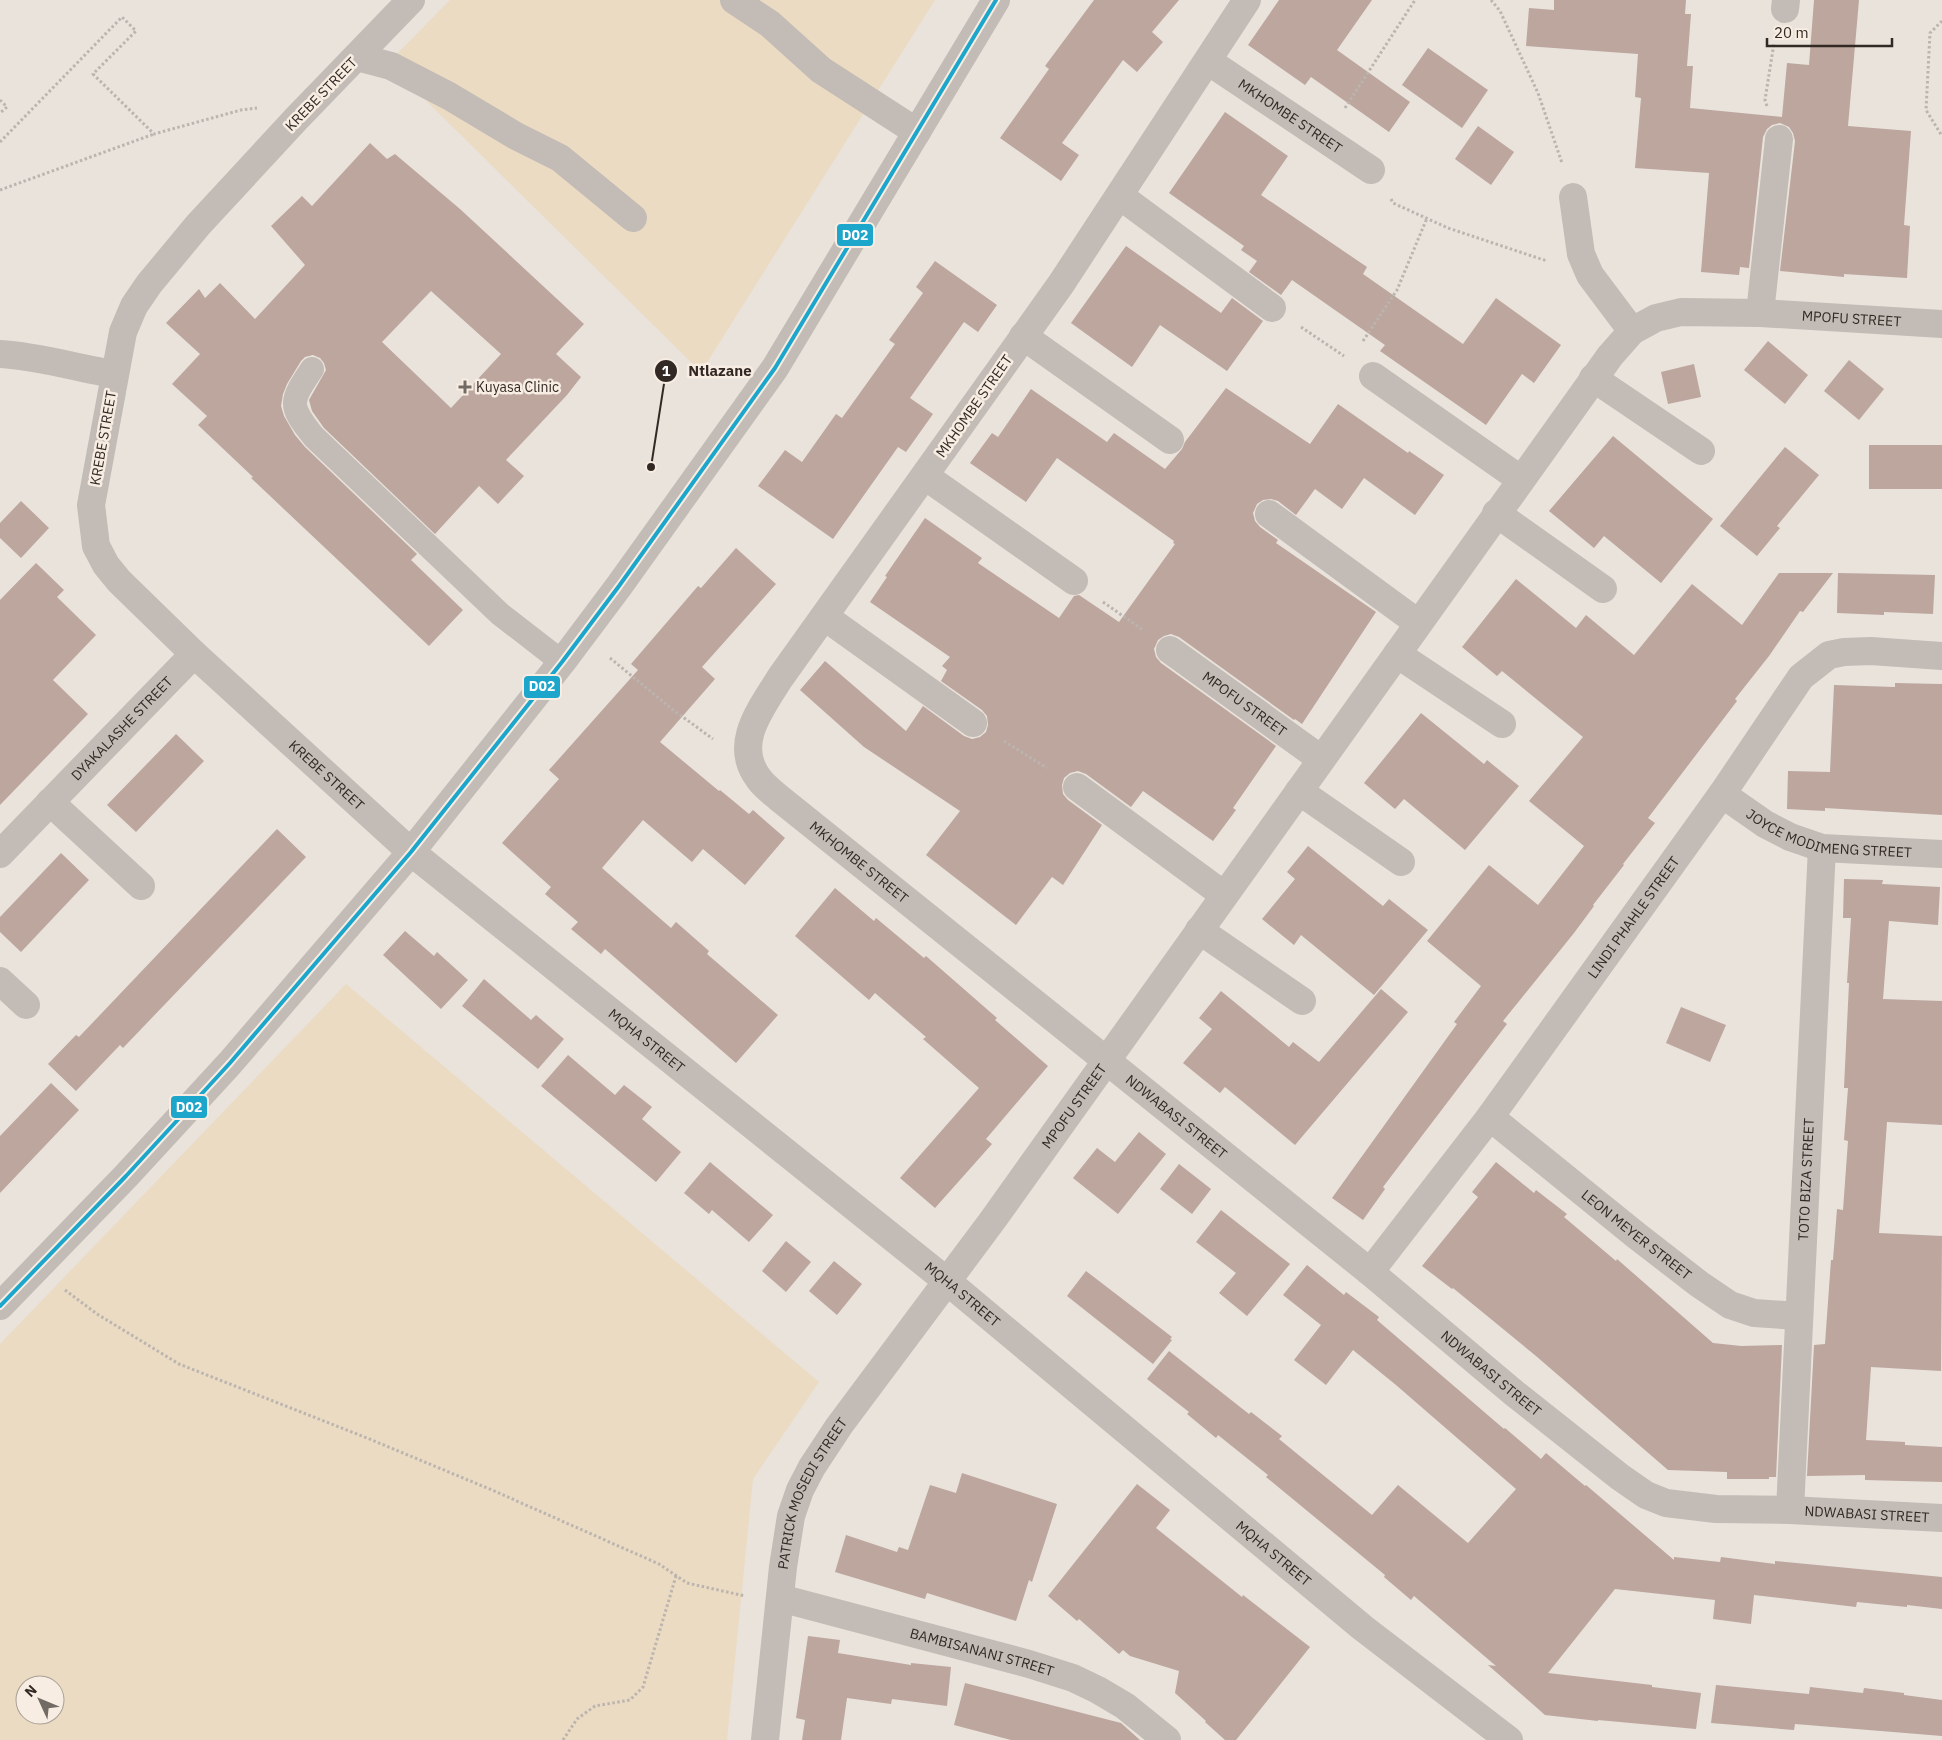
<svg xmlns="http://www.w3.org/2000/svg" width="1942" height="1740" font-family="'IBM Plex Sans',sans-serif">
<rect width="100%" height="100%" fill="#e9e3dc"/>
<g fill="#eadbc2" fill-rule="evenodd">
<path d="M450,0h485l-234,372 -313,-309z"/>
<path d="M346,984l473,398 -66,97 -26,261h-727v-396zM25,1685h30v30h-30z"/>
</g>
<g fill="#bca69e" fill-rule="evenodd">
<path d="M1094,0h85l-27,32 11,10 -26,30 -14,-12 -61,83 17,12 -18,26 -61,-43 49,-69 -4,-3z"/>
<path d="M1279,0h93l-35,50 73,52 -21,30 -78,-55 -6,8 -57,-40z"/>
<path d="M1554,0h132l-1,14h6l-4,52h6l-3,42 92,9 5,-54 22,2 5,-65h45l-11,126 63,5 -7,94 6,1 -3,52 -63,-4v3l-64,-6 15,-130 -2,-8 -4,-6 -9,-4 -8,2 -5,4 -4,8 -14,131 -9,-1 -1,8 -38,-3 8,-99 -74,-5 6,-70 -6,-1 3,-43 -112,-8 3,-38 25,2z"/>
<path d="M1428,48l60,42 -26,38 -60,-43z"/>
<path d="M1225,112l63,44 -27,39 106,72 -4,7 100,70 33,-46 65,47 -27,38 -12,-9 -36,51 -106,-74 5,-6 -93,-65 -11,15 -32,-23 8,-11 -16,-11 3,-4 -75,-53z"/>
<path d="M1478,126l36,26 -23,33 -36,-26z"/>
<path d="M370,143l17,16 8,-5 65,55 124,115 -28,30 25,23 -14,18 -61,65 18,16 -26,28 -19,-18 -44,48 -111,-106 -12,-17 -3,-11 17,-30 -2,-7 -4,-5 -7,-3 -8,2 -4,4 -14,23 -4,10 -2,12 3,10 11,19 10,12 112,107 -6,6 52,50 -34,36 -178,-168 2,-1 -55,-52 9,-9 -35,-32 28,-30 -34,-31 33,-34 6,9 15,-15 35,36 50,-54 -34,-39 31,-30 10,10zM431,291l70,63 -50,54 -69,-66z"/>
<path d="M1126,246l95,67 11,-15 31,23 -36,50 -67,-46 -28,42 -61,-44z"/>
<path d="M935,261l62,44 -19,27 -14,-10 -54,76 23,16 -27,38 -8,-5 -65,92 -75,-53 27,-36 17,12 34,-48 6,4 53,-74 -6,-4 34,-47 -7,-6z"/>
<path d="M1768,341l40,34 -23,29 -41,-34z"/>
<path d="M1849,360l35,29 -25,31 -35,-29z"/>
<path d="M1694,364l7,33 -33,7 -7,-32z"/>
<path d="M1226,388l84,56 28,-40 70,49 1,-2 35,24 -29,40 -51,-37 -22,31 -27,-20 -19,26 -18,-14 -7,-2 -8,1 -6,4 -4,9 2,8 5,6 18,13 -2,3 100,69 -74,112 -7,-5 -1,1 -115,-83 -8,-3 -7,2 -6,4 -4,9 2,8 5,6 115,83 -43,62 3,2 -23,31 -70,-50 -12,16 -45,-33 -8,-3 -8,2 -6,5 -2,7 1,9 5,6 34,25 -39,60 -11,-8 -36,48 -90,-70 34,-44 -96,-64 -64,-57 25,-29 81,70 17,-25 41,30 8,3 8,-2 6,-5 2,-7 -1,-9 -5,-6 -41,-29 6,-11 -5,-4 8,-9 -80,-55 17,-25 -2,-1 40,-58 57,40 -4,5 81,55 15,-22 5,-1 40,27 56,-78 -2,-1 1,-2 -117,-83 -31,44 -56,-39 22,-30 6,4 33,-48 76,53 7,-9 51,36 17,-20 3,-7z"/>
<path d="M1613,436l100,83 -52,64 -57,-47 -10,12 -45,-37z"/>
<rect x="1869" y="445" width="73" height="44"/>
<path d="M1785,447l34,28 -42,51 3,2 -23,28 -37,-30z"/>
<path d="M21,501l28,27 -28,30 -21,-20v-15z"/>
<path d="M736,548l40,36 -74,83 13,12 -55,63 59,49 1,-1 29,24 4,-4 32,28 -40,47 -42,-36 -11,13 -49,-42 -41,48 69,60 5,-6 33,29 -2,3 71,61 -42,48 -131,-114 -4,5 -30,-25 7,-7 -33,-28 6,-7 -49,-44 57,-64 -10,-9 89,-100 -7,-6 67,-78 3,2z"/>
<path d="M36,563l28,27 -7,7 39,38 -43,45 35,34 -88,91v-205z"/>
<path d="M1779,573h54l-30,39 -3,-1 -31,45 -34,43 2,2 -89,117 7,5 -32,41 1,1 -31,40 1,1 -20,27 -71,88 4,3 -124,163 2,2 -22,31 -31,-22 125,-174 -3,-2 27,-36 -54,-45 62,-76 49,40 46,-59 -55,-45 54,-64 -81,-66 -5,5 -35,-29 54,-68 60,49 10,-13 48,40 58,-71 50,41z"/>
<path d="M1838,573l97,2 -2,39 -49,-2v3l-47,-2z"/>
<path d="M1895,683l47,1v131l-117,-7v3l-38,-2 1,-38 42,1 4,-87 61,2z"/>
<path d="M1421,713l63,51 3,-4 32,26 -54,64 -61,-51 -9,10 -31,-26z"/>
<path d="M176,734l28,27 -68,71 -29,-27z"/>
<path d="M277,829l29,28 -183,191 -3,-3 -44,46 -28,-27 28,-29 3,2z"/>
<path d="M1308,846l75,60 6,-7 39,31 -54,65 -73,-60 -7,10 -32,-26 33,-40 -8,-7z"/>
<path d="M61,853l28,27 -68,72 -21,-20v-15z"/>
<path d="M1844,879l39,1 -1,4 58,3 -2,38 -49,-4 -6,78 59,2v124l-55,-3 -8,111 63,3 -1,135 -70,-4 -5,73 39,2v3l37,2v35l-77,-2v-5l-58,1 7,-131 11,-1 6,-84h2l4,-51 6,1 5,-69 -4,-1 4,-52h-4l5,-105h-2l4,-65h-8z"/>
<path d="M835,888l39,33 2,-3 48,40 2,-2 71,62 -2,2 53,46 -62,73 6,5 -57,64 -35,-30 79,-90 -56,-49 3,-2 -51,-44 -6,7 -74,-64z"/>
<path d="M405,931l29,25 3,-4 31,28 -27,29 -58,-54z"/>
<path d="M484,979l47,41 5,-5 28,24 -26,30 -76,-63z"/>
<path d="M1381,989l27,23 -113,133 -70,-58 -5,6 -37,-30 29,-34 -13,-11 22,-27 68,56 4,-5 26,20z"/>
<path d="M1681,1007l45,18 -16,37 -44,-19z"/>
<path d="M568,1055l47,40 9,-10 28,22 -10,12 39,33 -25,30 -115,-96z"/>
<path d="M51,1083l28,27 -79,83v-57z"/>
<path d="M1139,1132l27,22 -48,60 -45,-36 24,-30 18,14z"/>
<path d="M710,1162l63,53 -24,27 -37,-32 -3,4 -25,-21z"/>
<path d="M1496,1162l38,31 2,-3 31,24 -3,3 52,44 1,-2 96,84 28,3 41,-1 -6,132h-7v2h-42v-7l-59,-2 -132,-114 -83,-68 -1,1 -30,-23 56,-69 -6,-5z"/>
<path d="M1179,1164l32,25 -19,25 -32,-25z"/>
<path d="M1221,1210l69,54 -43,52 -28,-23 17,-20 -40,-31z"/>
<path d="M786,1241l25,21 -25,30 -24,-21z"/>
<path d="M834,1261l28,23 -25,31 -28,-24z"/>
<path d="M1307,1265l37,30 2,-3 33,25 -2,3 127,109 1,-1 36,31 5,-6 39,33 1,-1 88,75v-3l46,5 1,-5 54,7v-3l167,16v32l-35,-4v2l-50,-5 -1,5 -102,-12 -3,29 -38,-5 2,-19 -100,-11 -67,84 104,12v2l49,6 -5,36 -98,-9v1l-53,-6 -57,-50 8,1 -82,-70 -3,4 -27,-23 1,-2 -119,-98 2,-2 -50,-40 -2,3 -29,-24 2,-2 -42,-33 22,-28 80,63 2,-2 31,24 -3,3 93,76 26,-30 70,58 48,-54 -120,-104 -43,-35 -27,35 -32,-25 27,-35 -38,-30z"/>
<path d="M1086,1271l86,66 -2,2 2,1 -19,24 -86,-68z"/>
<path d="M962,1473l95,31 -25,78 -3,-2 -13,41 -89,-28 -2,6 -90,-27 11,-37 51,17 2,-5 9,3 22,-65 26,8z"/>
<path d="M1137,1484l33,26 -14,18 86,69 1,-2 67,52 -74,93h-11l-20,-18 1,-1 -31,-28 4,-22 -49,-15 -7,-6 -4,4 -40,-35 -2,2 -29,-25z"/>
<path d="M808,1636l32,4 -2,13 73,12v-2l40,4 -4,39 -55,-7 -1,5 -44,-6 -6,42h-39l3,-20 -9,-2z"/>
<path d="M965,1683l156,40 19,17h-129l-57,-15z"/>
<path d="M1716,1685l93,9 1,-7 53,6 1,-5 40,5v2l38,5v36l-147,-12 -1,6 -83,-7z"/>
</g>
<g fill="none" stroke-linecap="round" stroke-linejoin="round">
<g stroke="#bbb4af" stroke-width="3" stroke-dasharray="2.5 2.5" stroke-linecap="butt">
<path d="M1491,0l9,11 38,82 24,70"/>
<path d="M1942,21l-12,12 -4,77 16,26"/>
<path d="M0,100l7,7 -7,6"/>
<path d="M1767,106l-2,-6 9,-57"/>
<path d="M1345,108l70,-108"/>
<path d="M0,142l122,-125 14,14 -43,43 61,60 87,-24 16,-2"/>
<path d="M0,190l154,-56"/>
<path d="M1391,199l2,4 55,25 99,33"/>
<path d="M1301,327l43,29"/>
<path d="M1363,341l34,-51 30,-72"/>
<path d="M1103,602l40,28"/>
<path d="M610,658l62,51 41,30"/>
<path d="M1004,741l43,27"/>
<path d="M65,1290l32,24 82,50 188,74 125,52 167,74 28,19 58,13"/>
<path d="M563,1740l14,-21 18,-13 35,-6 13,-13 33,-111"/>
</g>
<path stroke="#c2bbb6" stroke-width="24" d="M312,369c-22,33 -24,36 2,68l186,177 62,48"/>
<g stroke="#c2bbb6" stroke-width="28">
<path id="s1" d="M411,0l-114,118 -99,107 -49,59 -15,22 -11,26 -32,173 5,41 10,19 13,16 75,73 217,198 537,430 415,346 146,112"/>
<path d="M734,0l36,24 51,46 96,62"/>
<path id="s2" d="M1247,0l-186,284 -281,394c-19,31 -48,66 -21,101 5,7 13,13 20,19l591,474 144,121 106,84 26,18 20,8 50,6 74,1 152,8"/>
<path d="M1785,9l1,-9"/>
<path d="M357,57l34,9 58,30 67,40 44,22 73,60"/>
<path id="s3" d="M1208,61l163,109"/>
<path d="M1120,196l152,112"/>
<path d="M1573,197l8,57 9,21 42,56"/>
<path d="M1760,313l19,-174"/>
<path d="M1023,336l147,104"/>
<path d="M0,354c39,2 76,14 114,20"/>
<path d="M1373,376l147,103"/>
<path d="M1593,378l108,73"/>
<path d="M925,476l149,105"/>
<path d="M1496,513l107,76"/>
<path d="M1269,514l149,109"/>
<path d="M825,617l148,106"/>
<path id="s4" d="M1170,650l151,109"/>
<path d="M1397,654l105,70"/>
<path d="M1077,787l147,108"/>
<path d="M1299,791l102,71"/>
<path id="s5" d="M1722,794l43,30 25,13 32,11 120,6"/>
<path d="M50,802l91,84"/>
<path id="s6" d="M0,854l194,-200"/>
<path d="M1199,930l103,71"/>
<path d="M0,981l26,24"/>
<path id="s7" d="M1490,1117l147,119 62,48 31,21 24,8 45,3"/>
<path id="s8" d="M1370,1272l120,-155 232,-323 79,-117 28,-22 15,-3 27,-1 71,5"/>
<path id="s9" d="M1790,1510l32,-662"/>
<path id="s10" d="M780,1598l249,66 44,14 25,12 27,16 42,34"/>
<path id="s11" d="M765,1740l18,-173 8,-51 9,-26 12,-23 27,-41 153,-205 618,-865 22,-25 24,-13 25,-6 79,1 182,11"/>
</g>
<path stroke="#c2bbb6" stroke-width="28" d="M0,1306l126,-130 104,-113 181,-211 151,-190 57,-76 156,-218 221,-368"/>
<g stroke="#f8ede2" stroke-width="8">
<path id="bus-1" d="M0,1306l126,-130 104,-113 181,-211 151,-190 57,-76 156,-218 221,-368"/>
</g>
<use href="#bus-1" stroke="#1da6cb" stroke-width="4"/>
</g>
<path fill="#726a65" stroke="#f8ede2" stroke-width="2" d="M462.5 379.5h5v5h5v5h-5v5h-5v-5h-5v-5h5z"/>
<g text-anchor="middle" stroke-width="5" stroke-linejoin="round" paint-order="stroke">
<g font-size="14" fill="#322925" stroke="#f8ede2">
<text transform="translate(321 94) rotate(-46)" y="5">KREBE STREET</text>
<text dy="5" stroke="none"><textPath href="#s3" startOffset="99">MKHOMBE STREET</textPath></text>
<text dy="5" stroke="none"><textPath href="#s11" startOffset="1904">MPOFU STREET</textPath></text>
<text transform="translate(974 406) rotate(-55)" y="5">MKHOMBE STREET</text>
<text transform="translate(103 438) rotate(-80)" y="5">KREBE STREET</text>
<text dy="5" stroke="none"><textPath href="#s4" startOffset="92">MPOFU STREET</textPath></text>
<text dy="5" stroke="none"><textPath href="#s6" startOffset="175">DYAKALASHE STREET</textPath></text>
<text dy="5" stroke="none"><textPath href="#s1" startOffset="985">KREBE STREET</textPath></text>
<text dy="5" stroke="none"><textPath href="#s5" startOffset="118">JOYCE MODIMENG STREET</textPath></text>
<text dy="5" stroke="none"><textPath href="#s2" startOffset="1065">MKHOMBE STREET</textPath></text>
<text dy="5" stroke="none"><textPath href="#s8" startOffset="442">LINDI PHAHLE STREET</textPath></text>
<text dy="5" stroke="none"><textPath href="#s1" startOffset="1401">MQHA STREET</textPath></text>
<text dy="5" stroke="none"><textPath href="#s11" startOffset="725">MPOFU STREET</textPath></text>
<text dy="5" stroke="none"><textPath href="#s2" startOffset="1472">NDWABASI STREET</textPath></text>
<text dy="5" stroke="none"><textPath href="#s9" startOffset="331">TOTO BIZA STREET</textPath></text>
<text dy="5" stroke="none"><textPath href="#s7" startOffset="188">LEON MEYER STREET</textPath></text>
<text dy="5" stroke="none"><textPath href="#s1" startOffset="1806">MQHA STREET</textPath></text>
<text dy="5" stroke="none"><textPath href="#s2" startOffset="1878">NDWABASI STREET</textPath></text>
<text dy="5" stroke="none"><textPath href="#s11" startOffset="254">PATRICK MOSEDI STREET</textPath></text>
<text dy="5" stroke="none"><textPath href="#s2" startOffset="2298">NDWABASI STREET</textPath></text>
<text dy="5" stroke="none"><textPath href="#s1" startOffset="2211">MQHA STREET</textPath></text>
<text dy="5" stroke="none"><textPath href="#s10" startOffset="209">BAMBISANANI STREET</textPath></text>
</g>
<g font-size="14" fill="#322925" stroke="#f8ede2" text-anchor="start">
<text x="476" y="392">Kuyasa Clinic</text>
</g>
</g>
<path fill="none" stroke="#322925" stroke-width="2" d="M651 467L666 371"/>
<g fill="#322925" stroke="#f8ede2" stroke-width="2">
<circle cx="651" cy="467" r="5"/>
<circle cx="666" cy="371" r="12"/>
</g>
<g font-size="15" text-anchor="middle" font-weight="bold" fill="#fff">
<text x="666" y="376">1</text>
</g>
<g font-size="15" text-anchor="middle" font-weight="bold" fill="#322925" stroke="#f8ede2" stroke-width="5" stroke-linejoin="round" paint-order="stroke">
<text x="720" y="376">Ntlazane</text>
</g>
<g stroke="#f8ede2" stroke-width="2">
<rect x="836" y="223" width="38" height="24" rx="5" fill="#1da6cb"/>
<rect x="523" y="675" width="38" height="24" rx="5" fill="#1da6cb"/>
<rect x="170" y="1095" width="38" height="24" rx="5" fill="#1da6cb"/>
</g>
<g font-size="14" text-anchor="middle" font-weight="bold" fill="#fff">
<text x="855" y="240">D02</text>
<text x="542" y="691">D02</text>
<text x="189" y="1112">D02</text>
</g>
<g transform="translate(40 1700) rotate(314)"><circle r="24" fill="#f8ede2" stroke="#a99f96"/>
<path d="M0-4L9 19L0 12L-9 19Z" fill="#726a65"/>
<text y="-8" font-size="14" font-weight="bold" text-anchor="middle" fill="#322925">N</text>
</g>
<path d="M1767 38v8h125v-8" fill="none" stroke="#322925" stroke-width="2.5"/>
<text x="1774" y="38" font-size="15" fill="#322925" stroke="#f8ede2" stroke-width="4" paint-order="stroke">20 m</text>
</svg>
